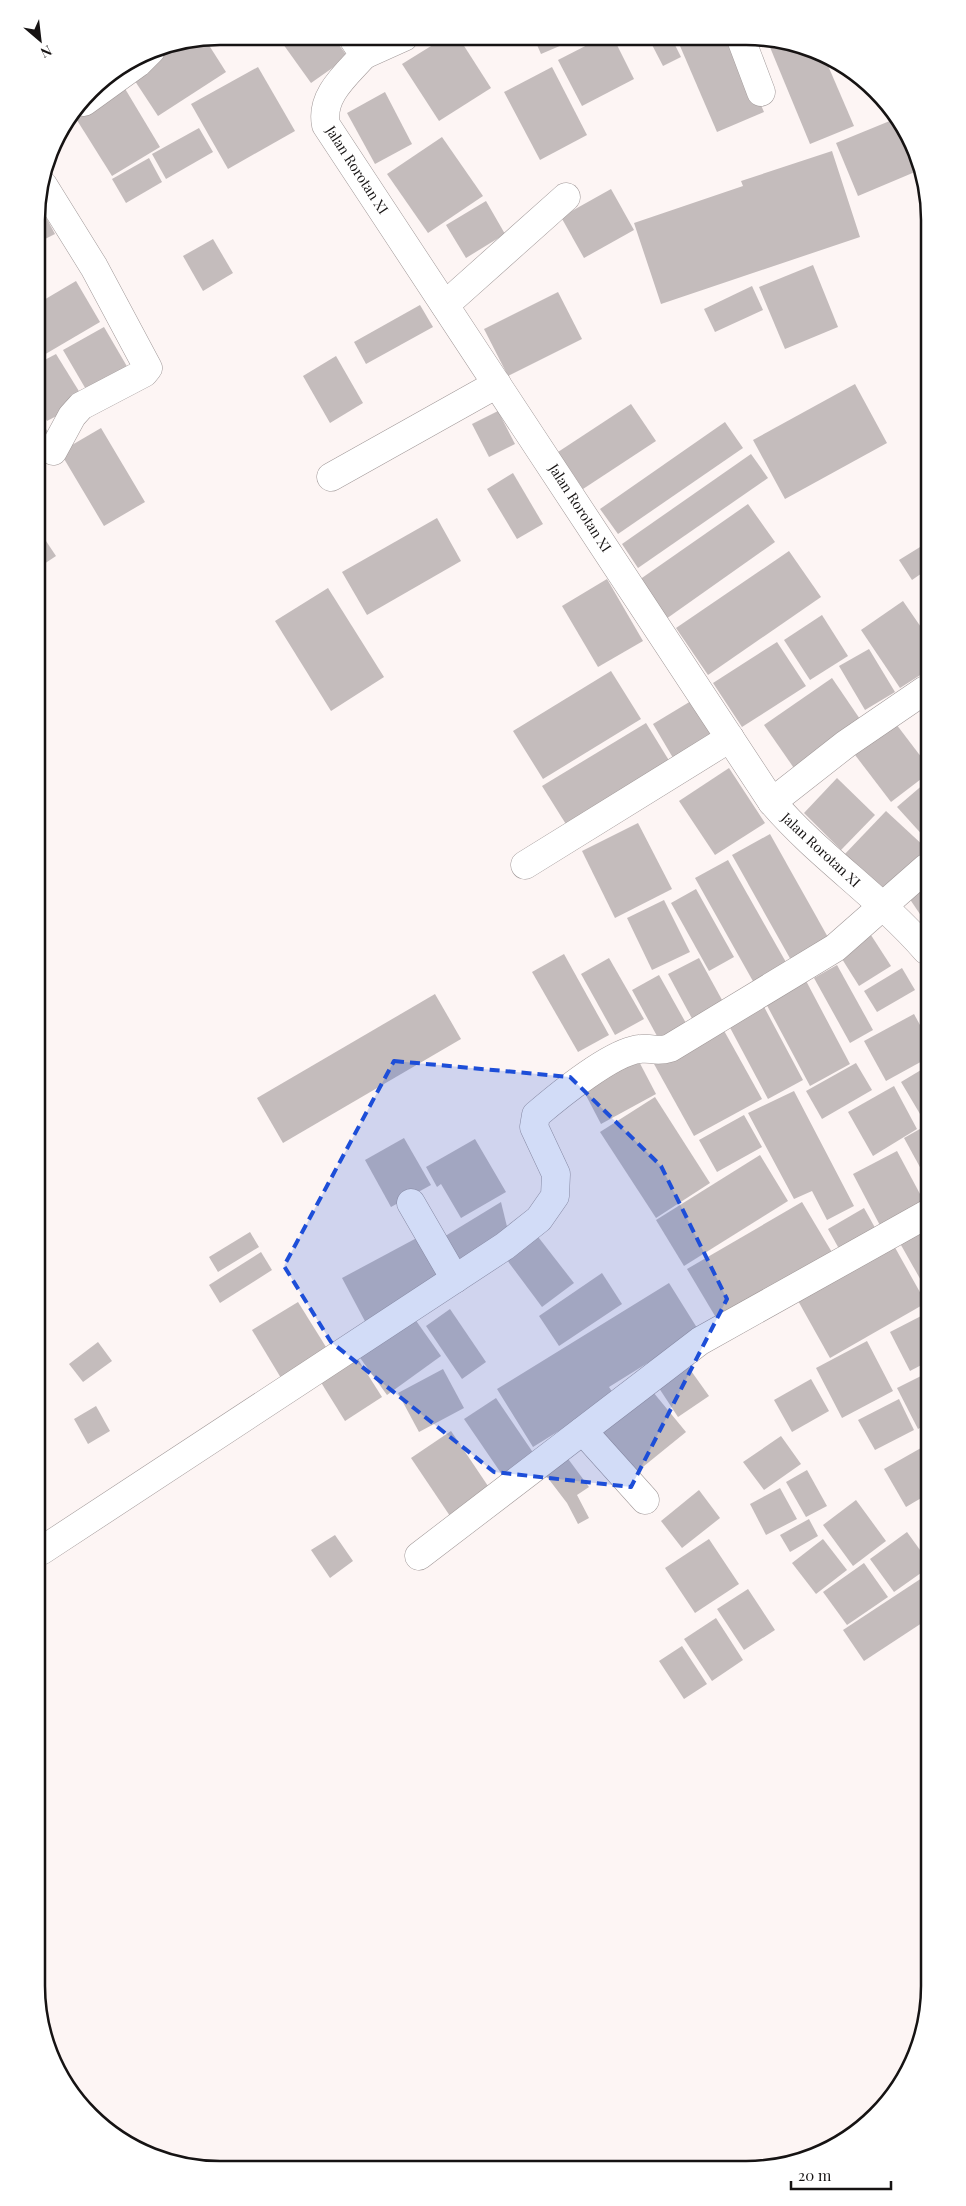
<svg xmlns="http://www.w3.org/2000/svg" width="966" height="2206" font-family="'Playfair Display',serif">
<rect width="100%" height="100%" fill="#fdf5f4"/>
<g fill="#c4bcbc">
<path d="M278,37h55l15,20 -37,26z"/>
<path d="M444,38h15l32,50 -52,33 -37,-57z"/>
<path d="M534,38h25l3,7 -21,9z"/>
<path d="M205,39l21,33 -68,44 -27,-41 49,-31z"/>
<path d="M599,39h15l20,40 -52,27 -24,-46z"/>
<path d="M649,39h23l9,18 -18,9z"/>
<path d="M677,39h55l32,73 -47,20z"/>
<path d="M767,40h14l42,14 31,72 -44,18z"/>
<path d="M258,67l37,64 -67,38 -37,-65z"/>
<path d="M552,67l35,68 -47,25 -36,-68z"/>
<path d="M124,87l36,60 -48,29 -37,-59z"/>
<path d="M385,92l27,52 -37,20 -28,-51z"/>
<path d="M897,118l8,10 17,41 -64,27 -22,-53z"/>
<path d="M199,128l14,24 -47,27 -14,-25z"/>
<path d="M442,137l41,59 -55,37 -41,-59z"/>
<path d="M832,151l28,86 -199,67 -27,-81 109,-37 -2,-5z"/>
<path d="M149,158l13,24 -36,21 -14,-24z"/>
<path d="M611,189l23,41 -50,28 -23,-41z"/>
<path d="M486,201l19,33 -39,24 -20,-33z"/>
<path d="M41,208l14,26 -18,9v-32z"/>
<path d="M213,239l20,34 -30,18 -20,-35z"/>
<path d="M813,265l25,62 -53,22 -26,-62z"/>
<path d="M76,281l24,41 -63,37v-55z"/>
<path d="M752,286l11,24 -48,22 -11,-23z"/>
<path d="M558,292l24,47 -74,37 -24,-47z"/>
<path d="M420,305l13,22 -67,37 -12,-22z"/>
<path d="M104,327l28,48 -41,23 -28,-48z"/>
<path d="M56,354l29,47 -38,20 -10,-16v-41z"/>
<path d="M336,356l27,47 -33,20 -27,-47z"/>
<path d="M855,384l32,59 -102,56 -32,-59z"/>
<path d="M631,404l25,37 -73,48 -25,-37z"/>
<path d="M498,411l17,33 -26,13 -17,-33z"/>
<path d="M37,414l15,25 -15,9z"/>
<path d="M725,422l18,26 -125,86 -18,-25z"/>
<path d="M101,428l44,74 -41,24 -44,-74z"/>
<path d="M751,454l17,24 -130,90 -16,-24z"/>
<path d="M513,473l30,51 -26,15 -30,-50z"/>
<path d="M748,504l27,38 -109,77 -27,-39z"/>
<path d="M437,518l24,43 -94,54 -25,-43z"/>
<path d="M38,529l18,27 -18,12z"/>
<path d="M925,544v27l-13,9 -13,-20z"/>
<path d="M789,551l32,46 -113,78 -32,-47z"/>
<path d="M607,579l36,62 -45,26 -36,-61z"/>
<path d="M328,588l56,89 -53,34 -56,-90z"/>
<path d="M903,601l22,32v39l-25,16 -39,-58z"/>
<path d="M822,615l26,41 -38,24 -26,-40z"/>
<path d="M777,642l29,44 -64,41 -29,-44z"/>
<path d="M869,649l26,43 -30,18 -26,-44z"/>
<path d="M611,671l30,48 -98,60 -30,-48z"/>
<path d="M832,678l32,47 -68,46 -32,-46z"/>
<path d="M691,701l26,44 -38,23 -26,-44z"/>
<path d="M893,720l32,42v14l-34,26 -39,-51z"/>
<path d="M646,723l27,44 -104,62 -27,-43z"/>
<path d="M729,768l36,55 -50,32 -36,-54z"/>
<path d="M837,778l38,37 -34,35 -37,-37z"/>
<path d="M925,783l1,48v8l-29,-32z"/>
<path d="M886,811l40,37v10l-38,40 -45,-42z"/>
<path d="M638,823l34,66 -57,29 -33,-67z"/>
<path d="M770,834l64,114 -38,21 -64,-114z"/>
<path d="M728,860l59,104 -33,19 -59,-105z"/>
<path d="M926,879v44l-21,-31z"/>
<path d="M696,889l38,68 -25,14 -38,-68z"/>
<path d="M664,900l26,52 -38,18 -25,-52z"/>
<path d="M869,932l22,34 -32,20 -22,-35z"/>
<path d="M564,954l45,81 -31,17 -46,-80z"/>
<path d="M609,958l35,61 -29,16 -34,-61z"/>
<path d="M699,958l28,51 -31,17 -28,-52z"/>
<path d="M837,965l36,65 -23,13 -36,-65z"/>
<path d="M902,968l13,22 -38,22 -13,-21z"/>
<path d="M659,975l32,57 -28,15 -31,-57z"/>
<path d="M804,977l46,87 -40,22 -47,-88z"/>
<path d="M435,994l26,45 -178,104 -26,-45z"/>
<path d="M762,1003l41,77 -35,19 -41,-77z"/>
<path d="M914,1014l12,22v23l-40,22 -22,-40z"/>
<path d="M722,1027l40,72 -68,37 -40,-72z"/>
<path d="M634,1052l22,42 -55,30 -22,-42z"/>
<path d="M856,1063l16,27 -50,29 -16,-28z"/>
<path d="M926,1067v43l-6,4 -19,-32z"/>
<path d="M894,1086l23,43 -44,27 -25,-44z"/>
<path d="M794,1091l60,115 -27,14 -15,-29 -18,8 -46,-86z"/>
<path d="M655,1097l55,86 -54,35 -56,-86z"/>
<path d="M744,1115l18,32 -45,25 -18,-32z"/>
<path d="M927,1125v55l-23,-42z"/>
<path d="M404,1138l27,47 -40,22 -26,-47z"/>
<path d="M475,1139l31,53 -45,26 -20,-34 -4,3 -11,-20z"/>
<path d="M897,1151l30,56 -43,26 -31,-59z"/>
<path d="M760,1155l28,46 -104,65 -28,-46z"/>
<path d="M501,1202l9,37 -51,29 -17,-30z"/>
<path d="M802,1202l31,52 -115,67 -31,-52z"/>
<path d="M864,1208l14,25 -36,21 -14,-25z"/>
<path d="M927,1221v70l-30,-53z"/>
<path d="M532,1229l42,54 -32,24 -41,-55z"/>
<path d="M250,1232l9,15 -41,25 -9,-15z"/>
<path d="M426,1233l25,47 -84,45 -25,-47z"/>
<path d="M893,1244l33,59 -96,55 -33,-59z"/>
<path d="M261,1252l11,18 -52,33 -11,-18z"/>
<path d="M602,1273l20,31 -63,42 -20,-30z"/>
<path d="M669,1283l30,48 -90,56 6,9 -82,51 -36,-58z"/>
<path d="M298,1302l33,53 -47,28 -32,-53z"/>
<path d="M450,1309l36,53 -24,17 -36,-53z"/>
<path d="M925,1314l2,4v44l-17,9 -20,-39z"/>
<path d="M412,1315l29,41 -54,39 -29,-40z"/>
<path d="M867,1341l26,50 -51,27 -26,-50z"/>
<path d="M98,1342l14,19 -29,21 -14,-18z"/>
<path d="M354,1353l28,44 -37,24 -28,-45z"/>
<path d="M684,1361l25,35 -31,21 -23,-35z"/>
<path d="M443,1369l21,39 -45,24 -21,-39z"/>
<path d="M927,1373v51l-9,5 -21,-41z"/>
<path d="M811,1379l18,32 -37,21 -18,-32z"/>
<path d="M653,1392l33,40 -58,47 -33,-40z"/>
<path d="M496,1398l38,56 -31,22 -39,-57z"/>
<path d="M899,1399l15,31 -39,20 -17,-30z"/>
<path d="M96,1406l14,25 -22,13 -14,-25z"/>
<path d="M451,1431l39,58 -40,27 -39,-58z"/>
<path d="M781,1436l20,28 -37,26 -21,-28z"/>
<path d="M928,1444v50l-22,13 -22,-38z"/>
<path d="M563,1452l26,35 -12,8 12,23 -11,6 -11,-21 -26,-34z"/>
<path d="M807,1470l20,36 -21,11 -20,-35z"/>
<path d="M780,1488l17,31 -31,16 -16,-31z"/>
<path d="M699,1490l21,28 -38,30 -21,-27z"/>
<path d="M856,1500l30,41 -33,25 -30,-41z"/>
<path d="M928,1500v16l-7,-12z"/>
<path d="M809,1519l9,17 -28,16 -10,-17z"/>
<path d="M907,1532l21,29v7l-34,24 -24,-33z"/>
<path d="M335,1535l18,26 -23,17 -19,-28z"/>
<path d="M709,1539l30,45 -44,29 -30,-45z"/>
<path d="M823,1539l24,31 -31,24 -24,-31z"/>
<path d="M864,1563l24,34 -41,28 -24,-33z"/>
<path d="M928,1574v45l-64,42 -21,-31z"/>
<path d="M748,1589l27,41 -31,20 -27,-41z"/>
<path d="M716,1618l27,42 -31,21 -28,-42z"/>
<path d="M682,1646l25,38 -23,15 -25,-38z"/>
</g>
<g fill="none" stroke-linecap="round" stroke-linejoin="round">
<g stroke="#a09898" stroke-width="29">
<g id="street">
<path d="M352,37l12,18c-18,20 -44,41 -38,70l446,677c46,54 107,94 154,148"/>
<path d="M741,39l20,53"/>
<path d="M364,55l40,-18"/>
<path d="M84,102l54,-39 13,-13"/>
<path d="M43,185l51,82 54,101 -4,5 -63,33 -9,10 -19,35"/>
<path d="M445,305l121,-108"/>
<path d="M331,477l166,-93"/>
<path d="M772,802l74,-58 79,-54"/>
<path d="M525,865l205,-127"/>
<path d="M411,1203l44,76"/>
<path d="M583,1431l62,69"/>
<path d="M41,1551l464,-305 34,-27 16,-23 1,-22 -22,-47 2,-12c21,-18 77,-64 104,-66 13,-2 14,4 30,-1l165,-100 91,-80"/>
<path d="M419,1556l281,-215 227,-127"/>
</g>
</g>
<use href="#street" stroke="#fff" stroke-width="28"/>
</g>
<path fill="#1d4ed8" fill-opacity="0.2" stroke="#1d4ed8" stroke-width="4" stroke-dasharray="10 6" stroke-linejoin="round" d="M394,1061l176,16 91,89 66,133 -96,188 -137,-15 -163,-130 -47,-76z"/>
<g text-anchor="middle" stroke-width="4.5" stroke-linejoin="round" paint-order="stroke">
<g font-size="14" fill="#161313" stroke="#fff">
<text transform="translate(357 170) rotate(57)" y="5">Jalan Rorotan XI</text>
<text transform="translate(580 508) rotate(57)" y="5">Jalan Rorotan XI</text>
<text transform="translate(821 850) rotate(43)" y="5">Jalan Rorotan XI</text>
</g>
</g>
<path d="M0 0H966V2206H0ZM220 45H746A175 175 0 0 1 921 220V1986A175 175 0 0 1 746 2161H220A175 175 0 0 1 45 1986V220A175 175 0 0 1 220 45Z" fill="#fff" fill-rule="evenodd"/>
<path fill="none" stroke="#161313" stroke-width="2.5" d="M220 45H746A175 175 0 0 1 921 220V1986A175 175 0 0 1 746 2161H220A175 175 0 0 1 45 1986V220A175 175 0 0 1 220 45Z"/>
<g transform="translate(40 40) rotate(152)" stroke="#ffffff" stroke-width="4" paint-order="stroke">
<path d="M0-4L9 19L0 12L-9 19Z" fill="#161313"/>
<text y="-8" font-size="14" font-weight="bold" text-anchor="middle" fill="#161313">N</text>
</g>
<path d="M791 2181v8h100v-8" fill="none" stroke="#161313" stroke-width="2.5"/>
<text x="798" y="2181" font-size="15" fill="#161313" stroke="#ffffff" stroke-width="4" paint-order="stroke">20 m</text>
</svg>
